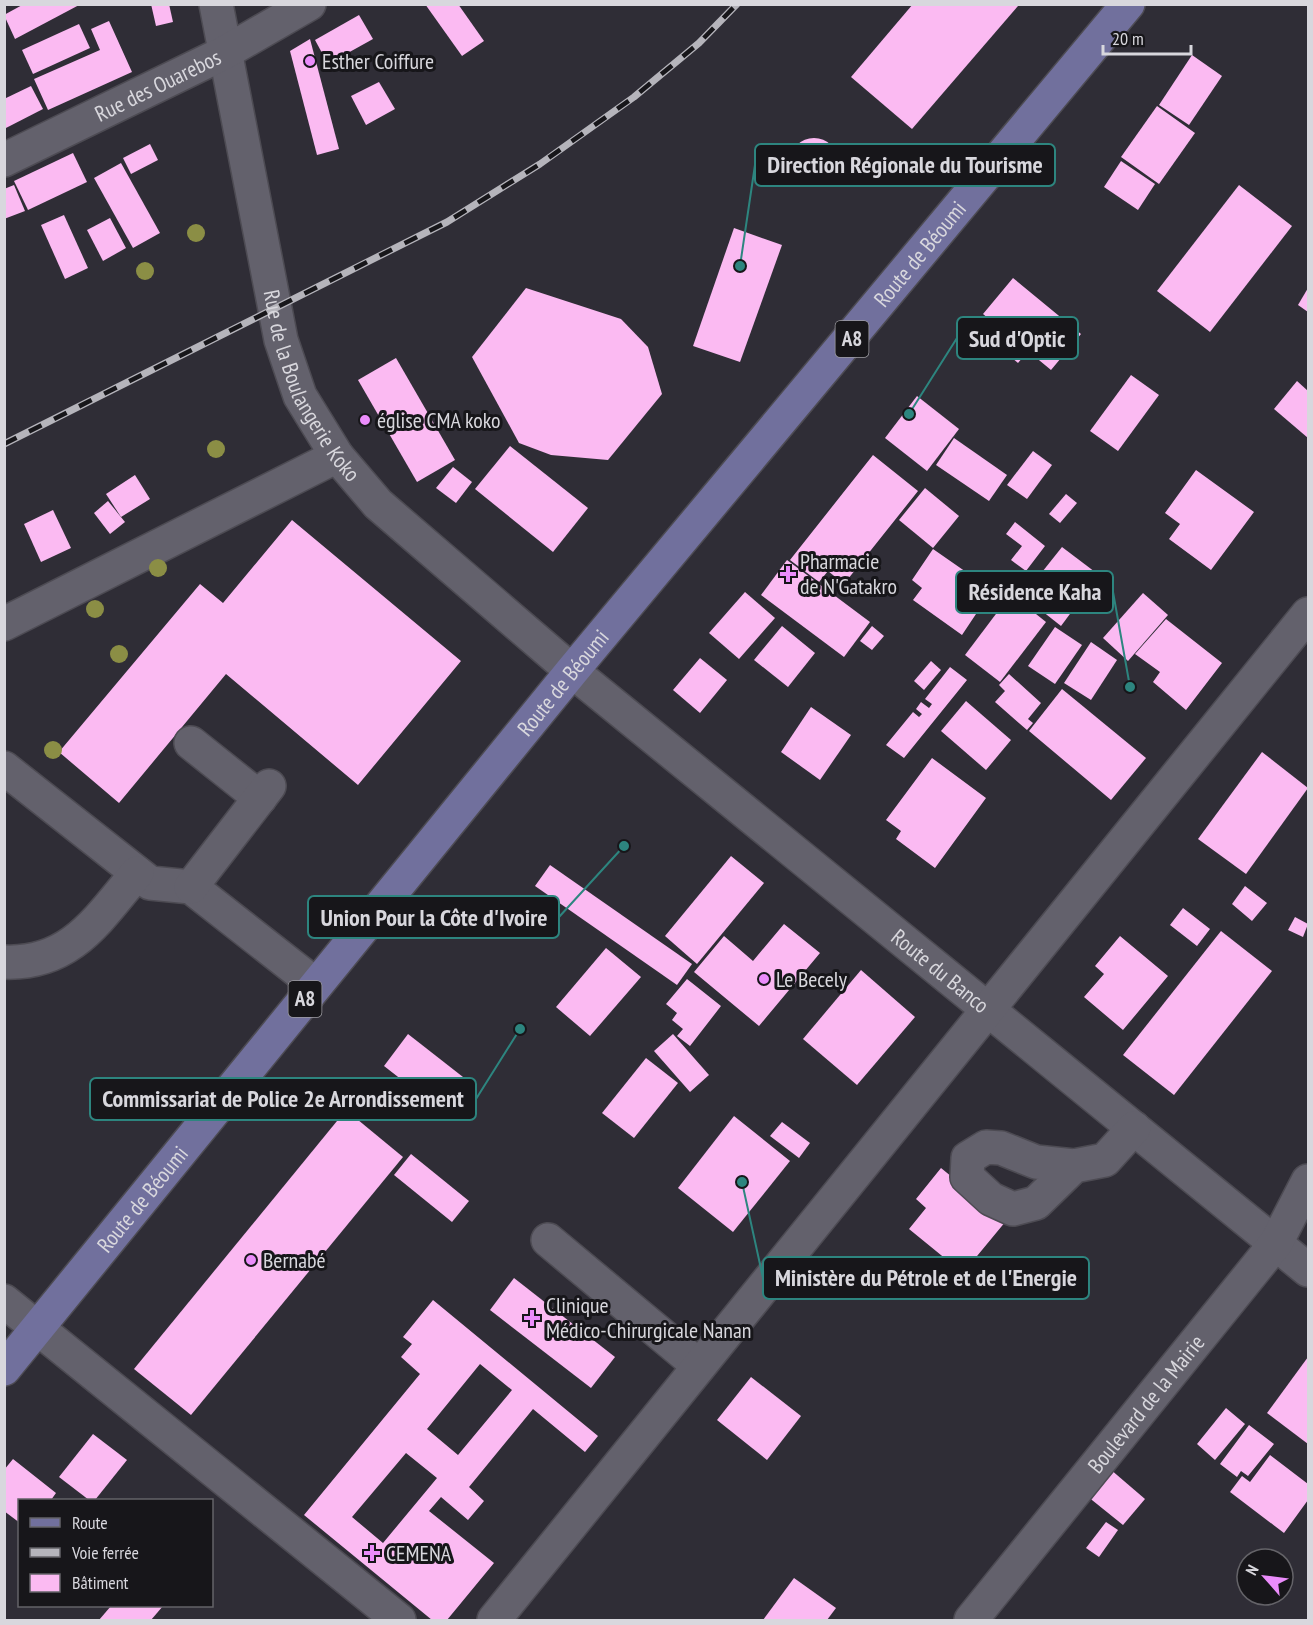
<svg xmlns="http://www.w3.org/2000/svg" width="1313" height="1625" font-family="'PT Sans Narrow',sans-serif">
<rect width="100%" height="100%" fill="#2f2d36"/>
<g fill="#fbbaf2" fill-rule="evenodd">
<path d="M24,4h57l-66,35 -11,-24z"/>
<path d="M151,4h18l4,18 -17,4z"/>
<path d="M425,4h33l26,37 -22,15z"/>
<path d="M913,4l105,2 -106,123 -61,-52z"/>
<path d="M359,15l14,24 -45,25 -13,-24z"/>
<path d="M109,21l23,51 -84,38 -14,-31 66,-29 -9,-21z"/>
<path d="M79,24l11,24 -57,26 -11,-24z"/>
<path d="M310,39l29,110 -22,6 -27,-104z"/>
<path d="M1192,55l30,21 -33,49 -30,-20z"/>
<path d="M379,82l16,27 -29,16 -15,-29z"/>
<path d="M31,86l12,23 -39,20v-30z"/>
<path d="M1157,106l38,27 -36,51 -38,-27z"/>
<circle cx="814" cy="162" r="24"/>
<path d="M150,144l8,16 -27,14 -8,-16z"/>
<path d="M73,153l14,29 -59,28 -14,-29z"/>
<path d="M1121,161l34,23 -17,26 -34,-23z"/>
<path d="M121,163l39,70 -27,15 -39,-70z"/>
<path d="M14,185l11,26 -21,8v-30z"/>
<path d="M1239,185l53,41 -82,106 -53,-41z"/>
<path d="M64,215l24,53 -23,11 -24,-54z"/>
<path d="M110,218l16,30 -23,13 -16,-31z"/>
<path d="M734,228l48,17 -42,117 -47,-16z"/>
<path d="M1013,278l68,56 -30,36 -23,-19 -10,12 -19,-16 9,-12 -25,-21z"/>
<path d="M526,288l95,31 27,28 14,47 -54,66 -57,-5 -32,-12 -47,-86z"/>
<path d="M1308,288v24l-10,-7z"/>
<path d="M396,358l59,102 -38,22 -59,-102z"/>
<path d="M1131,375l28,20 -41,56 -28,-20z"/>
<path d="M1297,381l11,10v47l-34,-29z"/>
<path d="M917,396l42,33 -32,42 -42,-33z"/>
<path d="M954,438l53,37 -18,26 -53,-36z"/>
<path d="M510,446l78,62 -35,44 -78,-63z"/>
<path d="M1033,451l19,14 -25,34 -20,-14z"/>
<path d="M873,455l45,36 -74,93 -16,-13 -9,11 -29,-22z"/>
<path d="M453,467l19,15 -16,21 -20,-15z"/>
<path d="M1196,470l58,42 -43,58 -42,-31 11,-15 -15,-11z"/>
<path d="M135,475l15,24 -29,18 -15,-23z"/>
<path d="M925,488l34,28 -26,32 -34,-28z"/>
<path d="M1066,494l11,9 -17,20 -11,-9z"/>
<path d="M108,501l17,21 -15,12 -16,-21z"/>
<path d="M53,510l18,38 -30,14 -17,-38z"/>
<path d="M292,520l169,141 -103,124 -132,-111 -107,129 -60,-51 141,-168 23,19z"/>
<path d="M1015,522l30,24 -19,25 -15,-11 11,-14 -16,-12z"/>
<path d="M1062,547l37,28 -38,51 -38,-30z"/>
<path d="M933,549l59,41 -30,45 -49,-35 9,-12 -10,-8z"/>
<path d="M787,560l83,62 -26,35 -83,-62z"/>
<path d="M745,592l30,26 -36,41 -30,-26z"/>
<path d="M1143,593l25,22 -40,46 -25,-23z"/>
<path d="M1011,594l35,28 -46,60 -35,-27z"/>
<path d="M1166,619l56,44 -36,47 -33,-28 7,-10 -25,-18z"/>
<path d="M782,626l33,27 -27,34 -34,-27z"/>
<path d="M872,626l12,10 -12,14 -12,-9z"/>
<path d="M1055,627l27,18 -27,39 -27,-18z"/>
<path d="M1091,642l26,18 -26,40 -27,-17z"/>
<path d="M700,658l27,22 -27,33 -27,-23z"/>
<path d="M931,661l10,9 -17,20 -10,-9z"/>
<path d="M950,667l17,13 -63,78 -18,-13 27,-33 6,5 3,-3 -6,-5 5,-7 8,6 3,-4 -7,-5z"/>
<path d="M1009,674l32,29 -13,16 5,4 -6,7 -32,-28 10,-11 -6,-6z"/>
<path d="M1062,689l84,69 -35,42 -82,-69z"/>
<path d="M966,701l45,39 -25,30 -45,-39z"/>
<path d="M811,707l40,28 -31,45 -39,-28z"/>
<path d="M1262,752l46,36 -62,86 -48,-35z"/>
<path d="M932,758l54,40 -51,70 -39,-29 5,-8 -15,-11z"/>
<path d="M731,856l33,27 -67,81 -32,-28z"/>
<path d="M550,865l142,99 -15,21 -142,-99z"/>
<path d="M1245,886l22,17 -15,18 -20,-17z"/>
<path d="M1183,908l27,21 -13,17 -27,-21z"/>
<path d="M1295,917l13,7 -5,13 -15,-7z"/>
<path d="M784,924l36,29 -61,73 -65,-54 30,-36 29,25z"/>
<path d="M1221,931l51,40 -98,124 -51,-40z"/>
<path d="M1120,936l48,40 -45,54 -39,-33 20,-23 -9,-8z"/>
<path d="M606,948l35,29 -51,59 -34,-29z"/>
<path d="M861,970l54,47 -58,68 -54,-46z"/>
<path d="M687,979l34,27 -31,40 -13,-10 6,-7 -11,-9 5,-7 -11,-9z"/>
<path d="M408,1034l55,43 -25,31 -54,-42z"/>
<path d="M673,1034l36,41 -19,17 -36,-41z"/>
<path d="M646,1058l32,25 -44,55 -32,-25z"/>
<path d="M346,1110l57,47 -212,258 -57,-46z"/>
<path d="M734,1116l56,45 -57,71 -55,-44z"/>
<path d="M782,1122l28,21 -11,15 -29,-22z"/>
<path d="M411,1154l58,47 -17,21 -58,-47z"/>
<path d="M941,1168l65,53 -43,52 -54,-44 17,-21 -10,-9z"/>
<path d="M514,1278l101,79 -24,31 -101,-78z"/>
<path d="M433,1300l165,136 -13,16 -52,-43 -64,78 15,14 -16,19 -27,-23 -12,14 65,52 -47,57h-15l-128,-105 116,-141 -19,-17 11,-13 -9,-7zM480,1364l32,26 -54,65 -31,-26zM406,1453l31,25 -54,65 -31,-26z"/>
<path d="M1308,1357v87l-41,-31z"/>
<path d="M751,1377l50,39 -34,44 -50,-40z"/>
<path d="M1226,1408l19,16 -30,36 -18,-16z"/>
<path d="M1249,1425l25,19 -26,32 -7,-5 -4,6 -17,-13z"/>
<path d="M93,1434l34,26 -32,40h-6l-30,-23z"/>
<path d="M1270,1455l38,29v16l-24,33 -54,-41 12,-16 8,6z"/>
<path d="M13,1459l43,34 -5,7h-31v23l-16,-12v-41z"/>
<path d="M1110,1469l35,30 -22,26 -36,-29z"/>
<path d="M1106,1522l12,8 -19,27 -13,-9z"/>
<path d="M794,1578l42,30 -9,12h-64z"/>
<path d="M111,1606h52l-12,14h-52z"/>
</g>
<g fill="none" stroke-linecap="round" stroke-linejoin="round">
<g stroke="#4d4b53" stroke-width="36">
<g id="minor">
<path id="s1" d="M216,4l65,336 19,56 37,60 41,48 194,167 736,599"/>
<path id="s2" d="M4,160l220,-107 85,-49"/>
<path d="M4,624l333,-168"/>
<path d="M191,743l69,55"/>
<path d="M4,768l146,115 41,4 125,98"/>
<path d="M191,887l78,-101"/>
<path d="M4,962c67,3 94,-43 133,-89"/>
<path d="M1074,1166l-38,37 -23,6 -22,-10 -24,-22 1,-19 18,-11 15,1 35,14 38,4 31,-6 29,-32"/>
<path d="M548,1240l151,126"/>
<path d="M4,1301l395,319"/>
<path d="M494,1620l814,-1006"/>
<path id="s3" d="M971,1620l305,-377 32,-62"/>
</g>
</g>
<g stroke="#4d4b53" stroke-width="36">
<g id="major">
<path id="s4" d="M4,1369l568,-698 556,-667"/>
</g>
</g>
<use href="#minor" stroke="#63616c" stroke-width="33"/>
<use href="#major" stroke="#71709d" stroke-width="33"/>
<g stroke="#b5b4bb" stroke-width="7">
<path id="rail" d="M4,444l443,-222 93,-58 94,-67 65,-54 38,-39"/>
</g>
<use href="#rail" stroke="#17161a" stroke-width="4.5" stroke-dasharray="14" stroke-linecap="butt"/>
</g>
<g fill="#8b8e45">
<circle cx="196" cy="233" r="9"/>
<circle cx="145" cy="271" r="9"/>
<circle cx="216" cy="449" r="9"/>
<circle cx="158" cy="568" r="9"/>
<circle cx="95" cy="609" r="9"/>
<circle cx="119" cy="654" r="9"/>
<circle cx="53" cy="750" r="9"/>
</g>
<g fill="#eb8cfb" stroke="#17161a" stroke-width="2">
<circle cx="310" cy="61" r="6"/>
<circle cx="365" cy="420" r="6"/>
<path d="M785 565h6v6h6v6h-6v6h-6v-6h-6v-6h6z"/>
<circle cx="764" cy="979" r="6"/>
<circle cx="251" cy="1260" r="6"/>
<path d="M529 1309h6v6h6v6h-6v6h-6v-6h-6v-6h6z"/>
<path d="M369 1544h6v6h6v6h-6v6h-6v-6h-6v-6h6z"/>
</g>
<g text-anchor="middle" stroke-width="6" stroke-linejoin="round" paint-order="stroke">
<g fill="#17161a" stroke="#9e9da2" stroke-width="1.5">
<rect x="835.5" y="321" width="33" height="36" rx="4.5"/>
<rect x="288.5" y="981" width="33" height="36" rx="4.5"/>
</g>
<g font-size="21" font-weight="bold" fill="#d8d7dd">
<text x="852" y="346">A8</text>
<text x="305" y="1006">A8</text>
</g>
<g font-size="22" fill="#d8d7dd" stroke="#17161a" text-anchor="start">
<text x="322" y="69">Esther Coiffure</text>
<text x="377" y="428">église CMA koko</text>
<text x="800" y="569">Pharmacie<tspan x="800" dy="25">de N'Gatakro</tspan></text>
<text x="776" y="987">Le Becely</text>
<text x="263" y="1268">Bernabé</text>
<text x="546" y="1313">Clinique<tspan x="546" dy="25">Médico-Chirurgicale Nanan</tspan></text>
<text x="386" y="1561">CEMENA</text>
</g>
<g font-size="22" fill="#d8d7dd" stroke="#17161a">
<text dy="8" stroke="none"><textPath href="#s2" startOffset="171">Rue des Ouarebos</textPath></text>
<text dy="8" stroke="none"><textPath href="#s4" startOffset="1443">Route de Béoumi</textPath></text>
<text dy="8" stroke="none"><textPath href="#s1" startOffset="396">Rue de la Boulangerie Koko</textPath></text>
<text dy="8" stroke="none"><textPath href="#s4" startOffset="885">Route de Béoumi</textPath></text>
<text dy="8" stroke="none"><textPath href="#s1" startOffset="1266">Route du Banco</textPath></text>
<text dy="8" stroke="none"><textPath href="#s4" startOffset="219">Route de Béoumi</textPath></text>
<text dy="8" stroke="none"><textPath href="#s3" startOffset="278">Boulevard de la Mairie</textPath></text>
</g>
</g>
<path fill="none" stroke="#2d857f" stroke-width="2" d="M740 266L755 165M909 414L957 338M1130 687L1113 592M624 846L559 917M520 1029L476 1099M742 1182L763 1278"/>
<g fill="#2d857f" stroke="#17161a" stroke-width="2">
<circle cx="740" cy="266" r="6"/>
<circle cx="909" cy="414" r="6"/>
<circle cx="1130" cy="687" r="6"/>
<circle cx="624" cy="846" r="6"/>
<circle cx="520" cy="1029" r="6"/>
<circle cx="742" cy="1182" r="6"/>
</g>
<g fill="#17161a" stroke="#2d857f" stroke-width="2">
<rect x="755" y="144" width="300" height="42" rx="6"/>
<rect x="957" y="317" width="121" height="42" rx="6"/>
<rect x="956" y="571" width="157" height="42" rx="6"/>
<rect x="308" y="896" width="251" height="42" rx="6"/>
<rect x="90" y="1078" width="386" height="42" rx="6"/>
<rect x="763" y="1257" width="326" height="42" rx="6"/>
</g>
<g font-size="24" text-anchor="middle" font-weight="bold" fill="#d8d7dd">
<text x="905" y="173">Direction Régionale du Tourisme</text>
<text x="1017" y="347">Sud d'Optic</text>
<text x="1035" y="600">Résidence Kaha</text>
<text x="434" y="926">Union Pour la Côte d'Ivoire</text>
<text x="283" y="1107">Commissariat de Police 2e Arrondissement</text>
<text x="926" y="1286">Ministère du Pétrole et de l'Energie</text>
</g>
<rect width="1313" height="1625" fill="none" stroke="#d8d7dd" stroke-width="12"/>
<rect x="18" y="1499" width="195" height="108" fill="#17161a" stroke="#646368" stroke-width="1.5"/>
<rect x="30" y="1518" width="30" height="9" fill="#71709d" stroke="#646368" stroke-width="1.5"/>
<text x="72" y="1529" font-size="18" fill="#d8d7dd">Route</text>
<rect x="30" y="1548" width="30" height="9" fill="#b5b4bb" stroke="#646368" stroke-width="1.5"/>
<text x="72" y="1559" font-size="18" fill="#d8d7dd">Voie ferrée</text>
<rect x="30" y="1574" width="30" height="18" fill="#fbbaf2" stroke="#646368" stroke-width="1.5"/>
<text x="72" y="1589" font-size="18" fill="#d8d7dd">Bâtiment</text>
<g transform="translate(1265 1577) rotate(298)"><circle r="28" fill="#17161a" stroke="#646368" stroke-width="1.5"/>
<path d="M0-4.5L10 22L0 15L-10 22Z" fill="#eb8cfb"/>
<text y="-9" font-size="16" font-weight="bold" text-anchor="middle" fill="#d8d7dd">N</text>
</g>
<path d="M1103 45v9h88v-9" fill="none" stroke="#d8d7dd" stroke-width="3"/>
<text x="1112" y="45" font-size="18" fill="#d8d7dd" stroke="#17161a" stroke-width="4.5" paint-order="stroke">20 m</text>
</svg>
